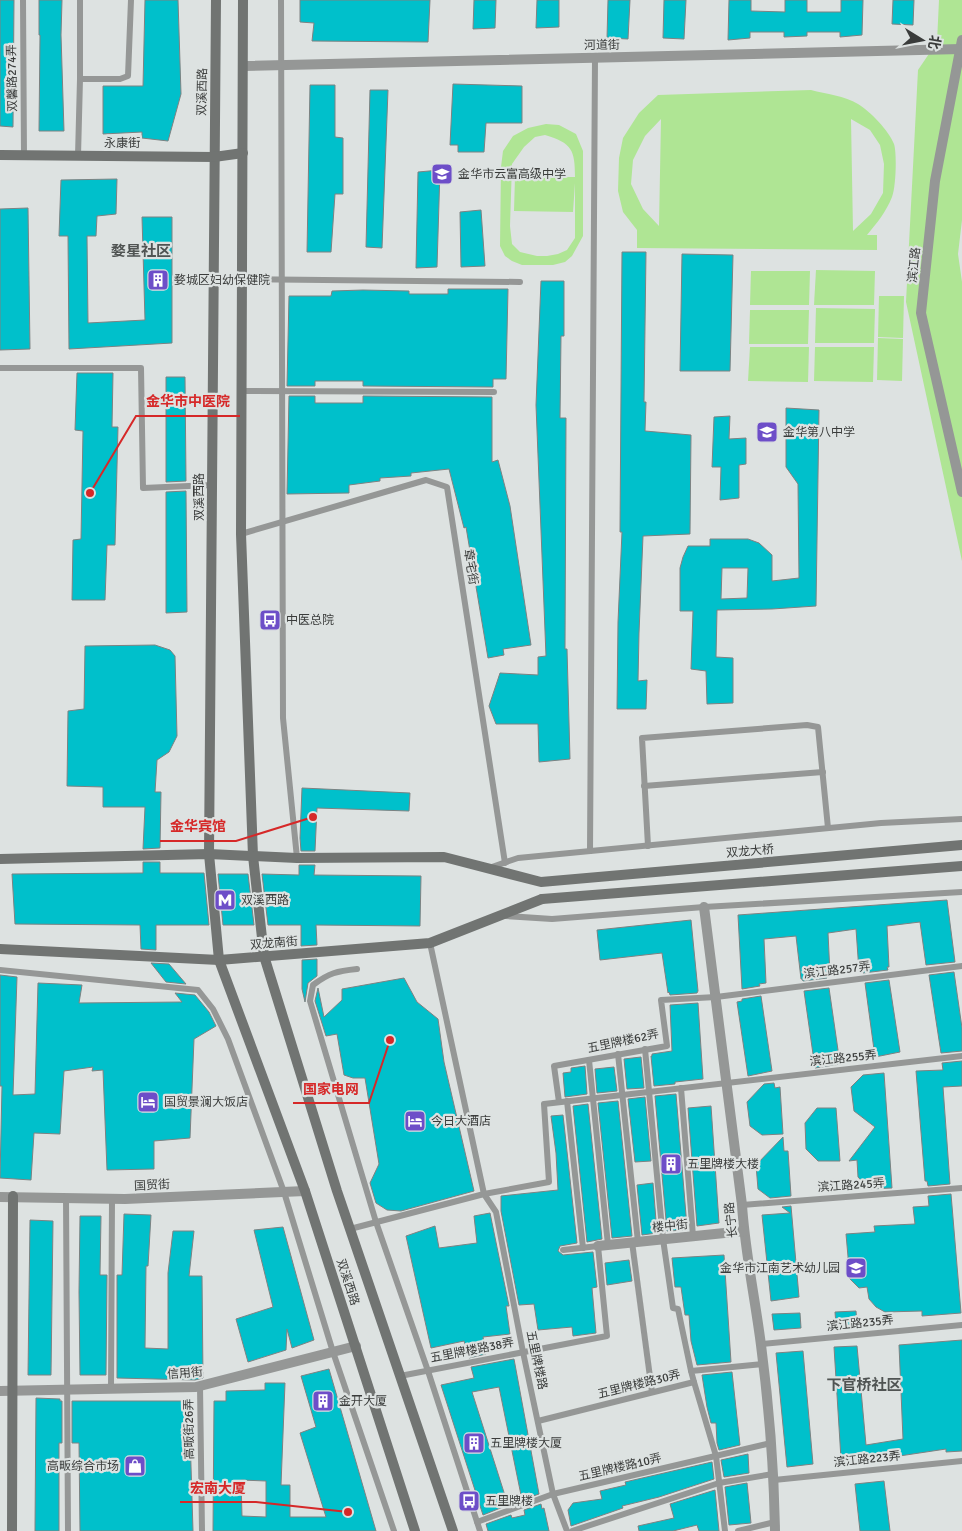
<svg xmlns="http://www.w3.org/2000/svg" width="962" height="1531" font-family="Signika,'Noto Sans SC',sans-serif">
<rect width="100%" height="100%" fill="#dde2e1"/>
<g fill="#afe594" fill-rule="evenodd">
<path d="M939,0h23v220l-4,34 4,28v279l-56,-259 12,-232 19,-28z"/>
<path d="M811,90c15,4 34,6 47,14 12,7 31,27 36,40 3,9 2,43 -2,53 -6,15 -15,26 -25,38h10v15l-240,-2v-18l-14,-18 -5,-21 1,-33 4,-20 16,-25 19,-18zM661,119l-2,107 -16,-17 -12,-25 2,-24 12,-24zM851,119l19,11 10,15 4,19 -1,29 -12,21 -18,17z"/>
<path d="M546,124l13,1 17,9 7,17v85l-11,20 -7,6 -12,3h-31l-10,-4 -7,-5 -5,-10 1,-79 2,-16 10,-15 15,-8zM545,135c27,8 30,15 30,42h-60l-1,34 59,1 2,-29v55l-8,12 -9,4 -11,2h-10l-17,-4 -8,-8 -2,-18 2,-62 12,-17 11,-10z"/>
<path d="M816,270l59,1 -1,34h-60z"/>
<path d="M751,271h59l-1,34h-59z"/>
<path d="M879,296h25l-1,42 -25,-1z"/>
<path d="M816,308l59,1 -1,34h-59z"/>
<path d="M750,310h59l-1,34h-59z"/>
<path d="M878,338l25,1 -1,42 -25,-1z"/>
<path d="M750,347h59l-1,35 -60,-1z"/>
<path d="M815,347h59l-1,35 -59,-1z"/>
</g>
<g fill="#00c0cb" stroke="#7d8282" fill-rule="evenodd">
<path d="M0,0h14l-1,127 -13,-1z"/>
<path d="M39,0h23l-1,35 3,96h-25l1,-96h-1z"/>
<path d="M145,0h33l3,94 -13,47 -26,-3v-6l-39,2v-48h40z"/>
<path d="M300,0h130l-2,42 -116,-1 2,-18 -14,-1z"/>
<path d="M474,0h22l-1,28 -22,1z"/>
<path d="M537,0h22v27l-23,1z"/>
<path d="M608,0h22l-2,39 -21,-1z"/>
<path d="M664,0h22l-2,39 -21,-1z"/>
<path d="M729,0h22v11l34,1v-12h22v12h34v-12h22l-1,35 -22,2v-5h-33v4l-23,1v-5h-34v6l-22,2z"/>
<path d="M893,0h21l-1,25 -21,-1z"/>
<path d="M453,84l69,2v37h-36l-2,29h-26v-7h-8z"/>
<path d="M310,85h25v52l8,1v56h-8l-4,58h-24z"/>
<path d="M370,90h18l-6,158 -16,-1z"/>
<path d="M440,170l-3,97 -21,1 2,-96z"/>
<path d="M117,179l-1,35 -19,2 -1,20h-9l1,87 57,-3 -3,-103h30v126l-103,6 -1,-113h-9l2,-56z"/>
<path d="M28,208l2,141 -30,1v-141z"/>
<path d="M481,210l4,56 -24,1 -1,-55z"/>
<path d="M622,252h24l-2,150h2l-1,29 46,4 -1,99 -47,2 -4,97 -1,48 9,-1 -1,29h-29l1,-87 4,-90h-2z"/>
<path d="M682,254l51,1 -3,116h-50z"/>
<path d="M541,281h23v55h-3l-1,82h6l-1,231h2l3,110 -31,3 -1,-38h-42l-7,-18 11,-33 38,2v-18l8,-1 -10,-251z"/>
<path d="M448,289h60l-2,90h-13v8l-130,-1v-5h-48v5h-28l2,-90h42l1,-5 31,-1 46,1v3h39z"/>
<path d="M77,373h36l-1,54h6l-3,118h-8l-2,55h-33l1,-60 8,-1 2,-108 -8,-1z"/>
<path d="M166,377h19l1,104 -20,1z"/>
<path d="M289,396h26v7h48v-7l129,1v65l6,-2 12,46 21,139 -28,4 1,6 -16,3 -22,-131 -2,1 -15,-59 -38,4v3l-31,2v3l-31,4v8l-62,1z"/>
<path d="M786,408l33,2 -3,196 -44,3 -55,1 -1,47 17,1v45l-26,1 -1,-33 -15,-2 2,-58h-13v-43l3,-11 5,-11h22v-7h38l11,4 13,12v26l27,-3 -1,-94 -12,-17zM722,568h26l-1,30 -26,1z"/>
<path d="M730,416l-1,23 17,-1v26l-7,1v33l-19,2 1,-33h-9l2,-50z"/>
<path d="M186,491l1,121 -21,1v-121z"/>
<path d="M155,645l15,5 5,6 2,80 -8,16 -12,8 -2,32h6l-1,56 -17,1 2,-42h-42v-20l-36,-1 1,-75 16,-2 1,-63z"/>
<path d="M302,788l108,5 -1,18 -92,-3 -2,43h-14l-1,-13z"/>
<path d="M143,862h17v11h44l5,52h-53v25l-15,-1 -1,-24 -125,-1 -3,-50 131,-1z"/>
<path d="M299,865h16l-1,10 107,1 -1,50 -104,-1 1,20 -16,1v-21h-33l-6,-51 37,1z"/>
<path d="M218,874h30l6,51h-31z"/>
<path d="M947,900l8,62 -29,3 -6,-43 -33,4 2,41h-2l1,3 -25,3v-3l-4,1 -3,-42 -28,4 2,41 -3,1v3l-24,3 -1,-2h-1l-5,-43 -32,3 2,44 -7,1 1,2 -18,3 -4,-74z"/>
<path d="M691,920l7,71 -1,2 -27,2 -1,-3 -1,1 -6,-40 -62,7 -3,-30z"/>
<path d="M317,959v17l-9,7 -3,19 -3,-13v-29z"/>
<path d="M151,963l18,1 17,20 -20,-2z"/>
<path d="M954,972l8,56v23l-21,2 -12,-78z"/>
<path d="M0,975l17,2 -4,118 22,-1 3,-111 44,2 -3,18 103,-1 -7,-9 20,2 14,17 7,14 -22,13 -4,99 -36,3v28l-47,1 -4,-100 -11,1 1,-4 -29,4 -4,63 -26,-1 -3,47 -31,-2 2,-92h-2z"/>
<path d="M404,978l13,24 21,17 6,43 30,129 -73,20 -14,-1 -11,-7 -6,-20 9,-19 -14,-86h-12l-9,-3 -7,-41 -11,2 -11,-35 3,-13 6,29 18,-17v-11z"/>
<path d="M889,980l11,72 -25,5 -10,-74z"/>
<path d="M829,988l11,76 -25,4 -11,-77z"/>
<path d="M761,996l11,75 -24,5 -11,-74 5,-1v-2z"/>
<path d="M698,1003l5,76 -28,3v2l-21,2 -3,-30h1v-2l20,-3 -2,-46z"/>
<path d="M641,1057l3,31 -17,1 -3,-30z"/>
<path d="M962,1061v25l-19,1 7,97 -22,2 -1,-5h-2l-9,-110 27,-1 -1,-7z"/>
<path d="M585,1066l2,28 -22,3 -2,-24 8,-1v-4z"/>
<path d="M614,1067l3,24 -20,2 -2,-24z"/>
<path d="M884,1073l8,115 -23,1 -11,-12 -1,-17 -8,1 26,-34 -21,-16 -3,-24 12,-12z"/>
<path d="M774,1083l1,5 5,-1 3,47 -21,1 -12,-9 -3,-24 17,-18z"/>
<path d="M676,1094l11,133h-1v3l-19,1 -12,-135z"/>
<path d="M645,1097l6,64 -16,1 -7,-63z"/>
<path d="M618,1101l14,135 -20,2 -14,-135z"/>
<path d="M588,1104l14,135 -15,3 -14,-136z"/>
<path d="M711,1106l8,117 -22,3 -9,-118z"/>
<path d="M817,1108h19l4,53h-22l-12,-12 -1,-26z"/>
<path d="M563,1115l14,128 -17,3 -2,5 5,4 30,-3 4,35 -5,1 4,45 -23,3 -1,-9 -34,3 -4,-26 -15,1 -18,-94v-15l57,-6 -2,-37 -5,-37z"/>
<path d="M783,1137l1,14h4l3,45 -21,2 -12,-9 -2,-24z"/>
<path d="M653,1183l4,50 -15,2 -5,-50z"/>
<path d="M951,1194l10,119 -39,3v-5l-37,1 -9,-5 -7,-8 -2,-12 -8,1 -9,-9 -4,-45 29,-2 -1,-6 41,-2 -2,-17 16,-1 -1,-10z"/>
<path d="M791,1206l8,91 -28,4 -9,-86 28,-2 -8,-6z"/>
<path d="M490,1213l19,93h-3l4,28 -27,3 3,17 -17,4 -5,-17 -33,7 -25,-112 29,-10 4,22 38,-5 -3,-27z"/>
<path d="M124,1214l27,1 -3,51h-2l-1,82 23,1v-76l5,-42h21l-5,45h13l1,102 -8,2 -78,-2v-103h5z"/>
<path d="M80,1216h21l-1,59h7l-1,100h-26l-1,-83z"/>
<path d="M30,1220l23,1 -2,154h-23z"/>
<path d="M283,1227l31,113 -22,8 -5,-19 -1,21 -38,12 -12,-43 37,-12 -19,-77z"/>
<path d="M724,1255l7,107 -34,3 -6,-24 -2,-26h-4l-4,-28h-6l-3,-29z"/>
<path d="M629,1260l3,21 -25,4 -2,-22z"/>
<path d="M856,1311l1,14h-21l-1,-13z"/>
<path d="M800,1313l1,15 -27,2 -2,-16z"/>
<path d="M962,1340v111l-16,1v-3l-60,9v-4l-45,5 -7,-112 23,-1 9,99 37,-6 -4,-94z"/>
<path d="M803,1351l10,113 -26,3 -11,-114z"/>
<path d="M514,1359l25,135 -17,6 -23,-113 -27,5 36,113 -25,10 -42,-130 33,-7 -3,-11z"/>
<path d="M329,1369l47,162h-163l1,-130h12v-10l39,-1v-7h20l-4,102h9v32h36l-26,-84 16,-6 -15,-51zM241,1480l25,1v36l-24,-1z"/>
<path d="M732,1372l8,73 -21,5 -2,-7 -1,-20h-5l-4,-16 -5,-32z"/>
<path d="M36,1398l24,1v2h2v42h-3v88h-24z"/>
<path d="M72,1401h117l4,130h-113l-1,-88h-7z"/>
<path d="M748,1454l1,19 -25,4 -3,-17z"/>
<path d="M712,1462l2,17 -55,18 -37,9 1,2 -52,18 -3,-16 5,-7 29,-4 -2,-8 26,-6 -1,-3z"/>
<path d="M884,1481l6,50h-30l-5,-47z"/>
<path d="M747,1483l4,40 -22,2 -4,-38z"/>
<path d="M715,1490l4,41h-20l-2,-6 -24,6h-34l-1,-5 36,-8 -4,-14z"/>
<path d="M541,1504l1,5 2,-1 5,23h-61l-2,-7 25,-9 1,3 13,-3 -1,-5z"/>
</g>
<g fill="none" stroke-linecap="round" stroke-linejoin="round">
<g stroke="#959796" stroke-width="6">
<path d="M23,0l1,155"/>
<path d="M281,0l2,718 14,140"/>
<path d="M80,79h40l8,-3 3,-76"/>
<path d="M78,156l2,-77v-79"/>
<path d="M242,279l278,3"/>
<path d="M0,368h141l2,120 69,-3"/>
<path d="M241,391l253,1"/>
<path d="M241,534l185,-54 21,7 58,376"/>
<path d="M644,786l179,-14"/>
<path d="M648,846l-6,-108 165,-13 11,2 10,101"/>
<path d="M590,851l5,-793"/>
<path d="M489,868l29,-10 363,-35 81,-4"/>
<path d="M506,916l46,3 152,-12 258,-15"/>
<path d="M430,943l54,251 12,18 27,140 30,142 14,37"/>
<path d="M357,969c-20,2 -28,4 -44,16l-3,16 66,221 52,149 52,160"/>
<path d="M0,970l198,20 15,19 15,30 56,153 49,160 61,179"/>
<path d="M645,1049l18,190 10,69 5,1 13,62"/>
<path d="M618,1054l20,188"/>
<path d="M589,1060l19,185"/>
<path d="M681,1088l12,148"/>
<path d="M567,1101l16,147"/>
<path d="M559,1102l-5,-36 113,-20 -6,-46 55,-3 246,-31"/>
<path d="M66,1197l2,334"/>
<path d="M742,1205l220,-17"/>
<path d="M350,1229l134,-35 65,-12 -5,-78 418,-48"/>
<path d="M632,1242l20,150"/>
<path d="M761,1344l201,-19"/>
<path d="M400,1376l207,-40 -9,-90 -35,4"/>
<path d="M694,1382l22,74 9,75"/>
<path d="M200,1386l2,145"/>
<path d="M111,1389l1,-190"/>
<path d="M538,1421l156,-39 -3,-11 72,-7"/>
<path d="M774,1480l188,-19"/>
<path d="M477,1522l76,-28 218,-51"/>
<path d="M572,1531l147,-48 54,-9"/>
<path d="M738,1531l37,-9"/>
</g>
<g stroke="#959796" stroke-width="10">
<path d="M962,40l-27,141 -14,132 41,179"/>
<path d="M243,66l718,-17"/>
<path d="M704,907l38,298c3,47 13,93 19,140 8,61 13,124 14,186"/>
<path d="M0,1197l125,2 180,-8"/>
<path d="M598,1246l146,-15"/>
<path d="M0,1391l196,-4 160,-41"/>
</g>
<g stroke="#717472" stroke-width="10">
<path d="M216,0l-7,854 10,106 86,231 110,340"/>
<path d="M243,0l-2,534 12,322 11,100 73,235 116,340"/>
<path d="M0,155l214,2 29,-4"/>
<path d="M0,859l209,-5 88,4 147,-1 97,25 421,-37"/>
<path d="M0,949l219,11 211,-17 112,-44"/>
<path d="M12,1531l1,-335"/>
</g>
<path stroke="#717472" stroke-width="10" d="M542,899l420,-33"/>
</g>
<defs>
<g id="school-square" transform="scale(1.125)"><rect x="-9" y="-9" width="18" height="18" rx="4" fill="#6d4ec8" stroke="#dde2e1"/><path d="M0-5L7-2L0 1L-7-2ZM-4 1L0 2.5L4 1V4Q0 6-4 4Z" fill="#fff"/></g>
<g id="building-square" transform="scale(1.125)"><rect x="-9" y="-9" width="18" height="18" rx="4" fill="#6d4ec8" stroke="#dde2e1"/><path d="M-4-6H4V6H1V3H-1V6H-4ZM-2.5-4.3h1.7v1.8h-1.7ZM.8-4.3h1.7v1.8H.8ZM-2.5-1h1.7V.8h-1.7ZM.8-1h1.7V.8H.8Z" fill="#fff"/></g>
<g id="bus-square" transform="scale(1.125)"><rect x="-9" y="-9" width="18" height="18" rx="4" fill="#6d4ec8" stroke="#dde2e1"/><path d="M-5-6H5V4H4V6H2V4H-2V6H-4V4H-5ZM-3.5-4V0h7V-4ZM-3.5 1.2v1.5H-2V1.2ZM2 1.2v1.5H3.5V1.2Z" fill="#fff"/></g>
<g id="metro-square" transform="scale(1.125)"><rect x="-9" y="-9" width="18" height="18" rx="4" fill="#6d4ec8" stroke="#dde2e1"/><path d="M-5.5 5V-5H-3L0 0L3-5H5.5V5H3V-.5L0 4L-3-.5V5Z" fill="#fff"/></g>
<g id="hotel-square" transform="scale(1.125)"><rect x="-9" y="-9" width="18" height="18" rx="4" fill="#6d4ec8" stroke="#dde2e1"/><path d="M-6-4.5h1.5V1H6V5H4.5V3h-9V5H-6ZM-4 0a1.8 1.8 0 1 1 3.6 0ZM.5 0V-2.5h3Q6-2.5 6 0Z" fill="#fff"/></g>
<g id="shop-square" transform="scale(1.125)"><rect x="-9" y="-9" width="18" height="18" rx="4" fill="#6d4ec8" stroke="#dde2e1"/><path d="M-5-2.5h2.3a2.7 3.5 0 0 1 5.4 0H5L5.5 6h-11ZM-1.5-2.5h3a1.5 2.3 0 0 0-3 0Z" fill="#fff"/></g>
</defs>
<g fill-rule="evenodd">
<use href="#school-square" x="442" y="174"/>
<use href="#building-square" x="158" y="280"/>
<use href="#school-square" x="767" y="432"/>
<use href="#bus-square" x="270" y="620"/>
<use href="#metro-square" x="225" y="900"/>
<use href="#hotel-square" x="148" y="1102"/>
<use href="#hotel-square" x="415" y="1121"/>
<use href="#building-square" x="671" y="1164"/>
<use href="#school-square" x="856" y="1268"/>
<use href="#building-square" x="323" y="1401"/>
<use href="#building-square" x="474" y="1443"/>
<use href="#shop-square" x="135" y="1466"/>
<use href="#bus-square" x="469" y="1501"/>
</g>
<g text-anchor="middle" stroke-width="4.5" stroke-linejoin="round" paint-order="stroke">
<g font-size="12" fill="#3a3c3b" stroke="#dde2e1">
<text transform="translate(602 45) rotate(-1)" y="4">河道街</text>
<text transform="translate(12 78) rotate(-91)" y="4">双馨路274弄</text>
<text transform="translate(202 92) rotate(-89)" y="4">双溪西路</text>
<text x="122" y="147">永康街</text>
<text transform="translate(914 265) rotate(-84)" y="4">滨江路</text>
<text transform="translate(199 497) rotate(-90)" y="4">双溪西路</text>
<text transform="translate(471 567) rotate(81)" y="4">章宅街</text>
<text transform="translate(750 851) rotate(-5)" y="4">双龙大桥</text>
<text transform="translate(274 943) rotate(-5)" y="4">双龙南街</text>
<text transform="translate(837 970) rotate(-7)" y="4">滨江路257弄</text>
<text transform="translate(623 1041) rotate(-12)" y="4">五里牌楼62弄</text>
<text transform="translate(843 1058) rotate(-6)" y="4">滨江路255弄</text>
<text transform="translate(152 1185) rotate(-3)" y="4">国贸街</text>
<text transform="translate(851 1185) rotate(-4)" y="4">滨江路245弄</text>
<text transform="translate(731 1220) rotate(-96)" y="4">长宁路</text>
<text transform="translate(670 1226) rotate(-6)" y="4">楼中街</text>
<text transform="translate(348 1282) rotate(72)" y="4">双溪西路</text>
<text transform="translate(860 1323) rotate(-6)" y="4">滨江路235弄</text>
<text transform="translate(472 1350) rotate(-11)" y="4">五里牌楼路38弄</text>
<text transform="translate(537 1360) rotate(78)" y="4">五里牌楼路</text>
<text transform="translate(185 1373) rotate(-5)" y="4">信用街</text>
<text transform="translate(639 1384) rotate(-14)" y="4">五里牌楼路30弄</text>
<text transform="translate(189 1429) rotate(-91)" y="4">高畈街26弄</text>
<text transform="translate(867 1459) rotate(-6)" y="4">滨江路223弄</text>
<text transform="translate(620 1467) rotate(-13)" y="4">五里牌楼路10弄</text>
</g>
<g font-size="12" fill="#3a3c3b" stroke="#dde2e1" text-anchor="start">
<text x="458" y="178">金华市云富高级中学</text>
<text x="174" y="284">婺城区妇幼保健院</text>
<text x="783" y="436">金华第八中学</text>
<text x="286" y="624">中医总院</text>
<text x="241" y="904">双溪西路</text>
<text x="164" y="1106">国贸景澜大饭店</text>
<text x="431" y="1125">今日大酒店</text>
<text x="687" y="1168">五里牌楼大楼</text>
<text x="840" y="1272" text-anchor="end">金华市江南艺术幼儿园</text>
<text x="339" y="1405">金开大厦</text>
<text x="490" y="1447">五里牌楼大厦</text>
<text x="119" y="1470" text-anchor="end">高畈综合市场</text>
<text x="485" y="1505">五里牌楼</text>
</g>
<g font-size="15" font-weight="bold" fill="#505453" stroke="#dde2e1">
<text x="141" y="256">婺星社区</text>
<text x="864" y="1390">下官桥社区</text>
</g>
</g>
<path fill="none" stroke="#d62828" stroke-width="2" d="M90 493L136 416H240M313 817L236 841H160M390 1040L369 1103H293M348 1512L256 1502H180"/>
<g fill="#d62828" stroke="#dde2e1" stroke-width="2">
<circle cx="90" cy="493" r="5"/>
<circle cx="313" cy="817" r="5"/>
<circle cx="390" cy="1040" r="5"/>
<circle cx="348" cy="1512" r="5"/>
</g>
<g font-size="14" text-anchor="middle" font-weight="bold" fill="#d62828" stroke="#dde2e1" stroke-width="4.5" stroke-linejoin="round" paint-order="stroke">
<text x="188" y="406">金华市中医院</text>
<text x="198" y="831">金华宾馆</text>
<text x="331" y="1094">国家电网</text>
<text x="218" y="1493">宏南大厦</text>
</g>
<g transform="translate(922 40) rotate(100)" stroke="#dde2e1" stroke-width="4" paint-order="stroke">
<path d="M0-4L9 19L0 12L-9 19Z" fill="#3a3c3b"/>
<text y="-8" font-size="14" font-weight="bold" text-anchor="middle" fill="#3a3c3b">北</text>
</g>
</svg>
